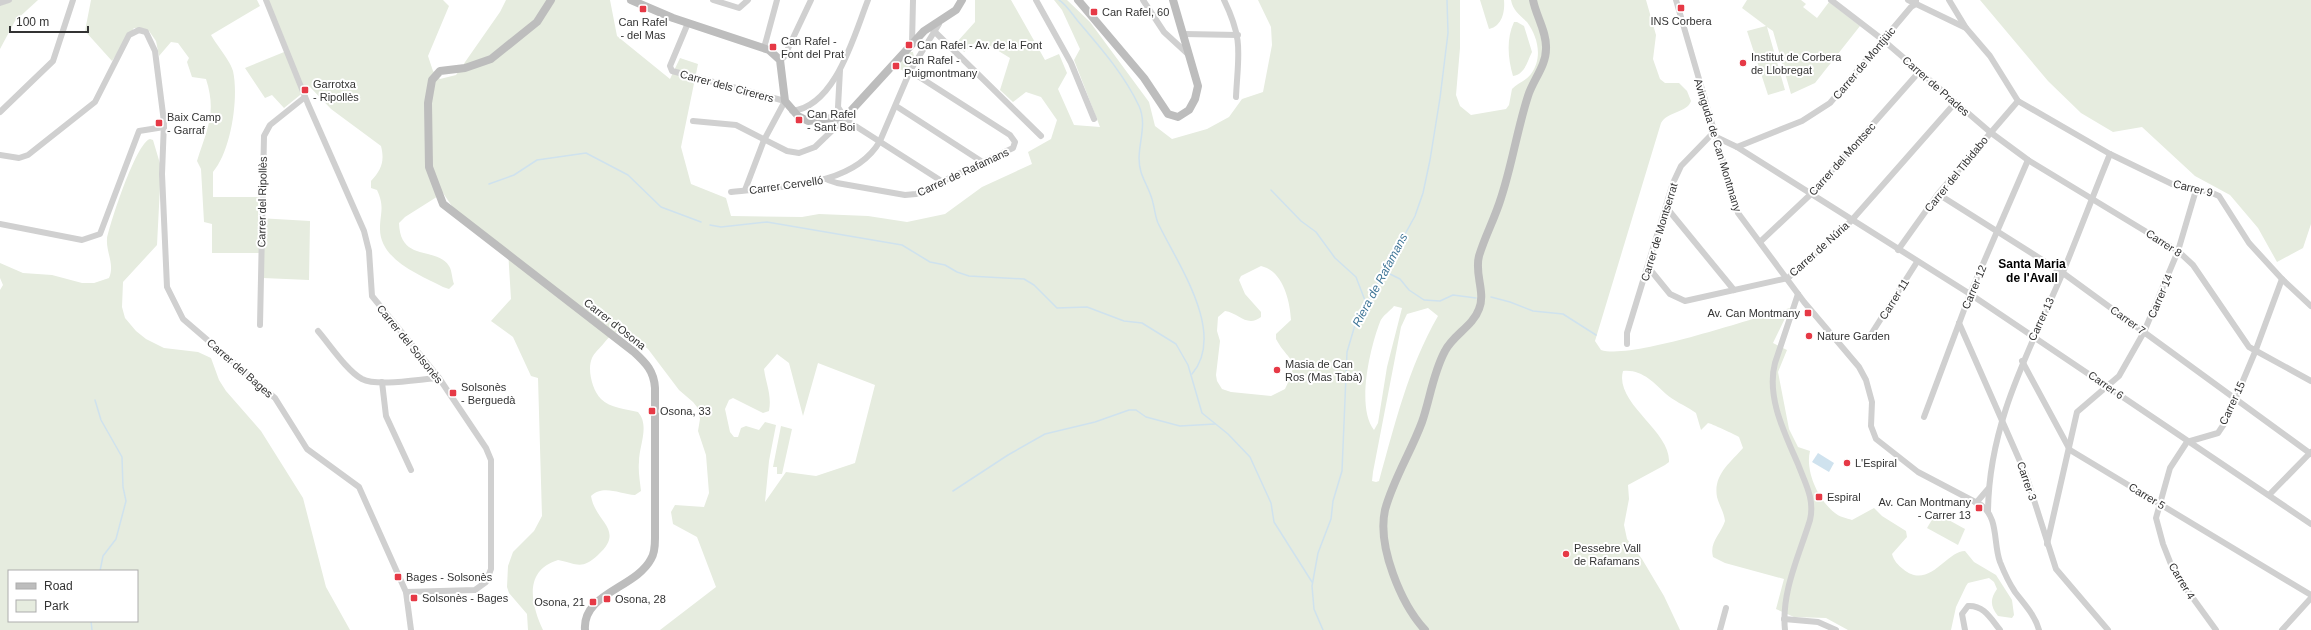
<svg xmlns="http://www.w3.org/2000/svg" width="2311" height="630" font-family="Arial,sans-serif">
<rect width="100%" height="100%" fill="#fff"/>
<g fill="#e6ecdf" fill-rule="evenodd">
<path d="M0,0h38l-23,21 -15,28z"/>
<path d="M91,0h166l3,6 -49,29c5,9 20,27 22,36 6,27 -2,80 -20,101v25h46l-1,21 52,3 -1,59 -46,-2 1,-25h-52v-29l-8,-2 -3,-53 -4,-8c10,-32 20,-48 9,-82l-14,-2 -5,-15 2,-4 -11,-15 -7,-1 -12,14 -3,-15 -7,-10 -15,-3 -22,33 -27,-30z"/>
<path d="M268,0h175l6,6 -21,50 5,15 7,8 16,-4 44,-63 6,-12h104l7,36 53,43 10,-21 18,6 -17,83 10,37 35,14 5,18 71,1 17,-3 49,2 39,6 38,-8 37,-27 50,-23 -4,-12 23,-13 6,-19 -16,-23 -15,-5 -13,10 -13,-12 10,-32 -31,-19 -15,13 -7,-10 18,-20v-22h36l34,60 14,-6 8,19 -9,16 16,36 26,2 -26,-67 6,-11 -18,-39 -8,-10h13l23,22 59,80 6,24 17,13 35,-10 22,-12 13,-18 21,-7 9,-47 -1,-18 -13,-27h202v48l-4,47 4,11 11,9 35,-6 3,-4 3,-16c5,-6 14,-8 19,-15 12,-16 7,-37 -4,-52 -7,-7 -14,-11 -16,-22h135l10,35 -3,24 7,20 5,4h14l8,8 4,10c-4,12 -23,10 -30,22l-66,218 6,9c31,10 152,-32 189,-42l-17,35 14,7 -9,22 11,57 9,18 12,4c-5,20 8,49 25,62 4,4 12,5 17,7l22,-12 8,8 24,15 1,6 -15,17c2,7 6,11 11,15 26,22 43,-18 62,-18l9,11 22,13 16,25 2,15 -2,3 -14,-2c-8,-10 -8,-17 -1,-27l-3,-7 -5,-4 -21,5 -2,3 -10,21 -5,23h-103l-22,-12 -32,-1 -18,-8 8,-30 -59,-16 -12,-6c-4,-15 8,-23 12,-36 -1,-9 -6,-16 -8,-24 -4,-22 13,-34 26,-49l-4,-11c-3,-2 -29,-14 -31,-14l-7,7 -5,-17 -3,-2c-9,-6 -19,-10 -27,-17 -12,-11 -24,-25 -43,-23 -9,32 48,60 46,91l-4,3 -37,20 1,14 -5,26 3,14 15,20 22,37 16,34h-1020l56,-43 -19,-50 -24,-13 -2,-12 4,-7 29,2 5,-14 -3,-38 -8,-24 2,-12 -3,-12 -4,-5 -14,-12 -31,-41 -24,-19c-9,1 -15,7 -20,13 -4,5 -10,10 -12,15 -5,11 0,32 9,41 9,9 25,10 37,13 12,14 1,33 1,50 -1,9 1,19 2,29l-6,4c-15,-1 -32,-11 -44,1 4,26 35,34 7,59 -16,15 -21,9 -40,5 -35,11 -27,44 -15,70h-15l-1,-16 -18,-21 -2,-6 1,-21 5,-14 21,-21 8,-15 -4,-138 -7,-2 -18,-39 -22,-16 20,-22 -3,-49 -48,-32 -17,-25 -38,24 -6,6c1,40 38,23 50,43 3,4 3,13 5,18l-5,5 -6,-2c-23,-12 -63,-27 -63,-58 0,-16 5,-22 -3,-39l-6,-2v-7c10,-11 14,-19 10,-35l-50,-37 -21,-22 -26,21 -12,-13 -7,3 -20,-30 44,-18zM1261,266c22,5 29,35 30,54l-15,14v5c13,24 25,18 9,50l-14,7 -40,-4 -9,-3 -5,-8 -1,-6 4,-34 -3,-10 1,-14 7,-6c14,2 22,17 36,6v-5l-16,-18 -6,-14 2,-4zM1394,306l8,2 -15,59 -9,56 -4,7c-18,-23 -4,-82 6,-108 2,-6 10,-11 14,-16zM1428,308l10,8c-30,52 -43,108 -59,165l-3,1 -4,-1 1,-9 28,-145 6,-13zM777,354l12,9 14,53 15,-53 57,22 -20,78 -39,13 -30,-4 -21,30 4,-41 7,-36 -11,-3 -6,8 -13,-4 -5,2 -3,9h-4l-4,-5 -5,-23 4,-9 4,-2 30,15 6,-2c3,-16 -3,-27 -5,-42z"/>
<path d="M1480,0h24c1,12 -2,26 -15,29z"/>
<path d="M1747,0h54l5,4 -3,3 14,11 12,-16 31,24 -45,57 -24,11 -18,-63 -6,-4 18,63 -17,5 -21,-64 19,-5 -24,-18z"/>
<path d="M1980,0h331v224l-8,24 -26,14 -19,-34 -28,-33 -35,-19 -53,-49 -29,5 -32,-19 -33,-32z"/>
<path d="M1514,22h3l7,4 8,26c-5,10 -7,22 -19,24 -5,-17 -7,-37 1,-54z"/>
<path d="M909,52h4l1,5 -8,15 -11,-5z"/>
<path d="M150,139l3,1 8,27 -4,78 -34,37 -1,25 3,11 11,13 10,8 18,9 34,4 13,6 8,22 7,11 35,40 42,67 23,89 24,43h-350v-340l3,-5 -3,-7v-15l23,10 29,2 30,8h12l15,-5c6,-13 -3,-26 -2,-39 3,-16 29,-96 43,-100zM9,571h128v50h-128z"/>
<path d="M781,426l11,3 -10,45h-5v-7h-4z"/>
<path d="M1936,513l29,16 -7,16 -31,-17z"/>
</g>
<path fill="#cfe2ee" d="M1818,453l16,10 -5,9 -17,-10z"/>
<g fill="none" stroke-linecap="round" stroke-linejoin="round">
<g stroke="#cfe2ee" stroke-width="1.5">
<path d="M1059,0c7,4 13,14 18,20 23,27 47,54 62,86 10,22 -5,44 2,66 3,10 10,20 12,31 2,7 2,13 5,20 19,40 69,110 34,151"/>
<path d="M489,184l25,-9 23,-15 49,-7 42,22 33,32 40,15"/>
<path d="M1271,190l30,31 15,11 19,26 21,19 10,26"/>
<path d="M710,225l11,2 46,-5 135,23 28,17 15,3 12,7 12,4 55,3 10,6 23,23 30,-1 37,14 18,2 34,21 12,21 14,48 26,21 22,23 21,46 3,19 38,60"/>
<path d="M1384,271l16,8 9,11 15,10 16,1 13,-6 23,3"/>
<path d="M1491,297l19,5 23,9 30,3 33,21"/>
<path d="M95,400l6,20 21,37 1,30 3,14 -10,38 -13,17 -3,15"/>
<path d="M953,491l55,-36 37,-21 50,-12 34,-12h7l10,7 34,9 35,-2"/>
<path d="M91,621l1,9"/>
<path d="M1323,630l-9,-21 -2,-23 6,-33 13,-34 2,-18 9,-30 5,-119 8,-27 60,-109 8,-23 7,-33 10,-62 8,-65 -1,-33"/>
</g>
<g stroke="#d0d0d0" stroke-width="6">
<path d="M266,0l42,104 56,127 5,20 3,45 67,82 47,70 5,12v109l-5,13 -11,8 -69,2"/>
<path d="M713,0l26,8 9,-8"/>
<path d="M1036,0l35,63 23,56"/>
<path d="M1143,0l21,32 25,23"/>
<path d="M1224,0c20,41 14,54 12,97"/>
<path d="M1676,0l62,213 66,89 55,65 7,13 6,22 -1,24 5,13 42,33 63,33c18,13 12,38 19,57 4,10 9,21 15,30 9,12 20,23 24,38"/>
<path d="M1831,0l52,40 107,92 38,28 150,91 15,14 56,82 62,34"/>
<path d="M1908,0l58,28 24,28 28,45"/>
<path d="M1949,0l17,28"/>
<path d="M0,3l9,-3"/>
<path d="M688,23l-18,43 2,5 113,30 -21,39 -19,50"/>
<path d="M933,30l108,106"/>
<path d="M1184,34l54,1"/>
<path d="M912,44l1,-44"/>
<path d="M764,48l13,-48"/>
<path d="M780,60l4,-3 27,-57"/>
<path d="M840,70l-2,37 8,13 97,62"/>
<path d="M2018,101l92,53 62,30 38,8 9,4 30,47 33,36 29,27"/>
<path d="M896,106l88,57"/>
<path d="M792,111c44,-5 62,-76 76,-111"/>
<path d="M0,112l53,-51 20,-61"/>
<path d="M693,121l43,4 51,26 12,2 16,-6 27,-26 2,-5"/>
<path d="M1714,136l23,11 233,147 341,230"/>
<path d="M1737,147l65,-26 28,-18 81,-96 5,-3v-4"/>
<path d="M0,155l19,3 9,-3 67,-53 34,-67 10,-5 7,2 9,19 9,71 -2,52 5,113 16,32 92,79 32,51 52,38 47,105 5,38"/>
<path d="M828,180l9,3 68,12 11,-1 97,-46 2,-6 -5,-7 -100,-64"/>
<path d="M731,192c48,-6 122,-4 149,-51l30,-70 29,-47"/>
<path d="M1938,194l125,79 248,181"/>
<path d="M1666,207l68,83"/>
<path d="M0,224l82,16 18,-6 39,-103 25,-4"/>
<path d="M1760,242l51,-48 108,-122"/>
<path d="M1898,250l40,-56 80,-93"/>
<path d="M1648,267l22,27 15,7 103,-23 63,-57 104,-118"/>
<path d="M1959,323l67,152 30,94 52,61"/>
<path d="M260,325l4,-189 6,-11 35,-28"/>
<path d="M318,331c12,14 29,40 44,48 16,8 58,0 77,-1"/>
<path d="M1870,336l47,-74"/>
<path d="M1627,344v-11l46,-150 8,-17 32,-33"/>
<path d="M2022,361l48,89 241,145"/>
<path d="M382,382l4,34 25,54"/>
<path d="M1924,417l46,-123 58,-134"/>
<path d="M2269,495l42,-43"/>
<path d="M1976,503l12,-14"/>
<path d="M1988,511c1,-89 41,-159 75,-239 16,-39 31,-79 47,-118"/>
<path d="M2047,544l30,-132 42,-36 25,-44 34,-81 18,-61"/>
<path d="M1784,619l34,3 18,8"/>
<path d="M1720,630l6,-22"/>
<path d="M1785,630c-4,-38 14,-74 25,-110 5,-21 -5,-37 -12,-56 -13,-30 -32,-67 -23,-101l23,-69"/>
<path d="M1965,630l-3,-16 6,-8c16,-1 23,13 32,24"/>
<path d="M2216,630l-42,-58 -11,-28 -7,-26 14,-50 17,-26 31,-9 8,-12 29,-69 27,-73"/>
<path d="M2282,630l29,-32"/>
</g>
<g stroke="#bdbdbd" stroke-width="8">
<path d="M551,0l-14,22 -46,37 -26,9 -25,3 -8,9 -4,23 1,64 14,37 191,148c12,11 20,19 21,36v150c0,7 0,15 -4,21 -15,29 -69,34 -66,71"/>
<path d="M631,0l42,18 96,32 11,10 5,41 13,15 10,5 32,-4 8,-3 76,-83 32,-21 6,-10"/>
<path d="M1078,0l66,78 24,36 10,3 11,-7 6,-11 3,-13 -25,-86"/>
<path d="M1425,630c-24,-26 -48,-84 -40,-120 8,-30 26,-58 37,-88 8,-23 11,-49 23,-71 8,-16 28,-25 34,-42 7,-17 -5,-35 0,-53 6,-20 16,-38 22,-58 11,-33 16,-68 27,-102 5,-16 18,-30 18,-47 1,-17 -10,-33 -13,-49"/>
</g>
</g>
<g fill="#e63946" stroke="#fff" stroke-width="1.5">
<rect x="1677" y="4" width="8" height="8" rx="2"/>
<rect x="639" y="5" width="8" height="8" rx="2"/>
<rect x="1090" y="8" width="8" height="8" rx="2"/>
<rect x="905" y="41" width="8" height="8" rx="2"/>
<rect x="769" y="43" width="8" height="8" rx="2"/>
<circle cx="1743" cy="63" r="4"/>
<rect x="892" y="62" width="8" height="8" rx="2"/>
<rect x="301" y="86" width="8" height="8" rx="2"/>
<rect x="795" y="116" width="8" height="8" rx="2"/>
<rect x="155" y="119" width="8" height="8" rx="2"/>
<rect x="1804" y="309" width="8" height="8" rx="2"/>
<circle cx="1809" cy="336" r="4"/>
<circle cx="1277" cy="370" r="4"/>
<rect x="449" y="389" width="8" height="8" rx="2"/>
<rect x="648" y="407" width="8" height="8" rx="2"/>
<circle cx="1847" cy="463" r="4"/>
<rect x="1815" y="493" width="8" height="8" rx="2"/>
<rect x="1975" y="504" width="8" height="8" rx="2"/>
<circle cx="1566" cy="554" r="4"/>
<rect x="394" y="573" width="8" height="8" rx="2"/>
<rect x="410" y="594" width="8" height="8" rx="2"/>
<rect x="603" y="595" width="8" height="8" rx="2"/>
<rect x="589" y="598" width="8" height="8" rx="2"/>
</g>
<g text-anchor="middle" stroke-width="4" stroke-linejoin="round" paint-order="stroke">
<g font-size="11" fill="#333" stroke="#fff" text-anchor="start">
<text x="1102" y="16">Can Rafel, 60</text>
<text x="1681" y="25" text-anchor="middle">INS Corbera</text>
<text x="643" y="26" text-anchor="middle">Can Rafel<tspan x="643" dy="13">- del Mas</tspan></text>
<text x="781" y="45">Can Rafel -<tspan x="781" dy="13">Font del Prat</tspan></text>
<text x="917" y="49">Can Rafel - Av. de la Font</text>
<text x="1751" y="61">Institut de Corbera<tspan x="1751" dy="13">de Llobregat</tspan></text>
<text x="904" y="64">Can Rafel -<tspan x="904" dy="13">Puigmontmany</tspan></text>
<text x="313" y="88">Garrotxa<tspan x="313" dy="13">- Ripollès</tspan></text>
<text x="807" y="118">Can Rafel<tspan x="807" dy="13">- Sant Boi</tspan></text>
<text x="167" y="121">Baix Camp<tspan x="167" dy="13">- Garraf</tspan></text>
<text x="1800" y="317" text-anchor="end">Av. Can Montmany</text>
<text x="1817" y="340">Nature Garden</text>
<text x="1285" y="368">Masia de Can<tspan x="1285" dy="13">Ros (Mas Tabà)</tspan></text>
<text x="461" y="391">Solsonès<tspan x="461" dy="13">- Berguedà</tspan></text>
<text x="660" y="415">Osona, 33</text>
<text x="1855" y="467">L'Espiral</text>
<text x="1827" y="501">Espiral</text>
<text x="1971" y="506" text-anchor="end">Av. Can Montmany<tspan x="1971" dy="13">- Carrer 13</tspan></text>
<text x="1574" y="552">Pessebre Vall<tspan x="1574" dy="13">de Rafamans</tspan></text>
<text x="406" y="581">Bages - Solsonès</text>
<text x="422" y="602">Solsonès - Bages</text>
<text x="615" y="603">Osona, 28</text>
<text x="585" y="606" text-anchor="end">Osona, 21</text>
</g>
<g font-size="11" fill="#333" stroke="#fff">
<text transform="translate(1864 63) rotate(-50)" y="4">Carrer de Montjüic</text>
<text transform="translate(727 86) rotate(15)" y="4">Carrer dels Cirerers</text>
<text transform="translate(1936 86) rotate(41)" y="4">Carrer de Prades</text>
<text transform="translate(1718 145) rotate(73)" y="4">Avinguda de Can Montmany</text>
<text transform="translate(1842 159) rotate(-48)" y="4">Carrer del Montsec</text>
<text transform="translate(963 172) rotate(-25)" y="4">Carrer de Rafamans</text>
<text transform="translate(1956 174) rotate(-51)" y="4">Carrer del Tibidabo</text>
<text transform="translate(786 185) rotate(-8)" y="4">Carrer Cervelló</text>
<text transform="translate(2193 188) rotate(14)" y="4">Carrer 9</text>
<text transform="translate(262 202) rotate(-89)" y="4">Carrer del Ripollès</text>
<text transform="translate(1659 232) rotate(-73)" y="4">Carrer de Montserrat</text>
<text transform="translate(2164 243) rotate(33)" y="4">Carrer 8</text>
<text transform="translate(1819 249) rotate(-42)" y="4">Carrer de Núria</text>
<text transform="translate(1974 287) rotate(-67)" y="4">Carrer 12</text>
<text transform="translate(2160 296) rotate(-67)" y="4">Carrer 14</text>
<text transform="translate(1894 299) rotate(-58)" y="4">Carrer 11</text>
<text transform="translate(2041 319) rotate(-65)" y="4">Carrer 13</text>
<text transform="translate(2128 320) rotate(36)" y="4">Carrer 7</text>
<text transform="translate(615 324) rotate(38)" y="4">Carrer d'Osona</text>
<text transform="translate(410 344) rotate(51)" y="4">Carrer del Solsonès</text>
<text transform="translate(240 368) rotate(41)" y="4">Carrer del Bages</text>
<text transform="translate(2106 385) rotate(35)" y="4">Carrer 6</text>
<text transform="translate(2232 403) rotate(-65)" y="4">Carrer 15</text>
<text transform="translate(2027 481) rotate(71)" y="4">Carrer 3</text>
<text transform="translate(2147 496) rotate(31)" y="4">Carrer 5</text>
<text transform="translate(2182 581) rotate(59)" y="4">Carrer 4</text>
</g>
<g font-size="12" font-weight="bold" fill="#000" stroke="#fff">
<text x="2032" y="268">Santa Maria<tspan x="2032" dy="14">de l'Avall</tspan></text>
</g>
<g font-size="12" font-style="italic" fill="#3f7597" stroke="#fff">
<text transform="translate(1380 280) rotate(-62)" y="4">Riera de Rafamans</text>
</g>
</g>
<rect x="8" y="570" width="130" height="52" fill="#ffffff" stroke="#adadad"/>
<rect x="16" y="583" width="20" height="6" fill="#bdbdbd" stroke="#adadad"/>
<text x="44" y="590" font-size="12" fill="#333333">Road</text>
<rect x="16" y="600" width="20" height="12" fill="#e6ecdf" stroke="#adadad"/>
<text x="44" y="610" font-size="12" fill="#333333">Park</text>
<path d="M10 26v6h78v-6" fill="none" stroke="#333333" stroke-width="2"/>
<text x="16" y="26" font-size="12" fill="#333333" stroke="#ffffff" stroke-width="3" paint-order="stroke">100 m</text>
</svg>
